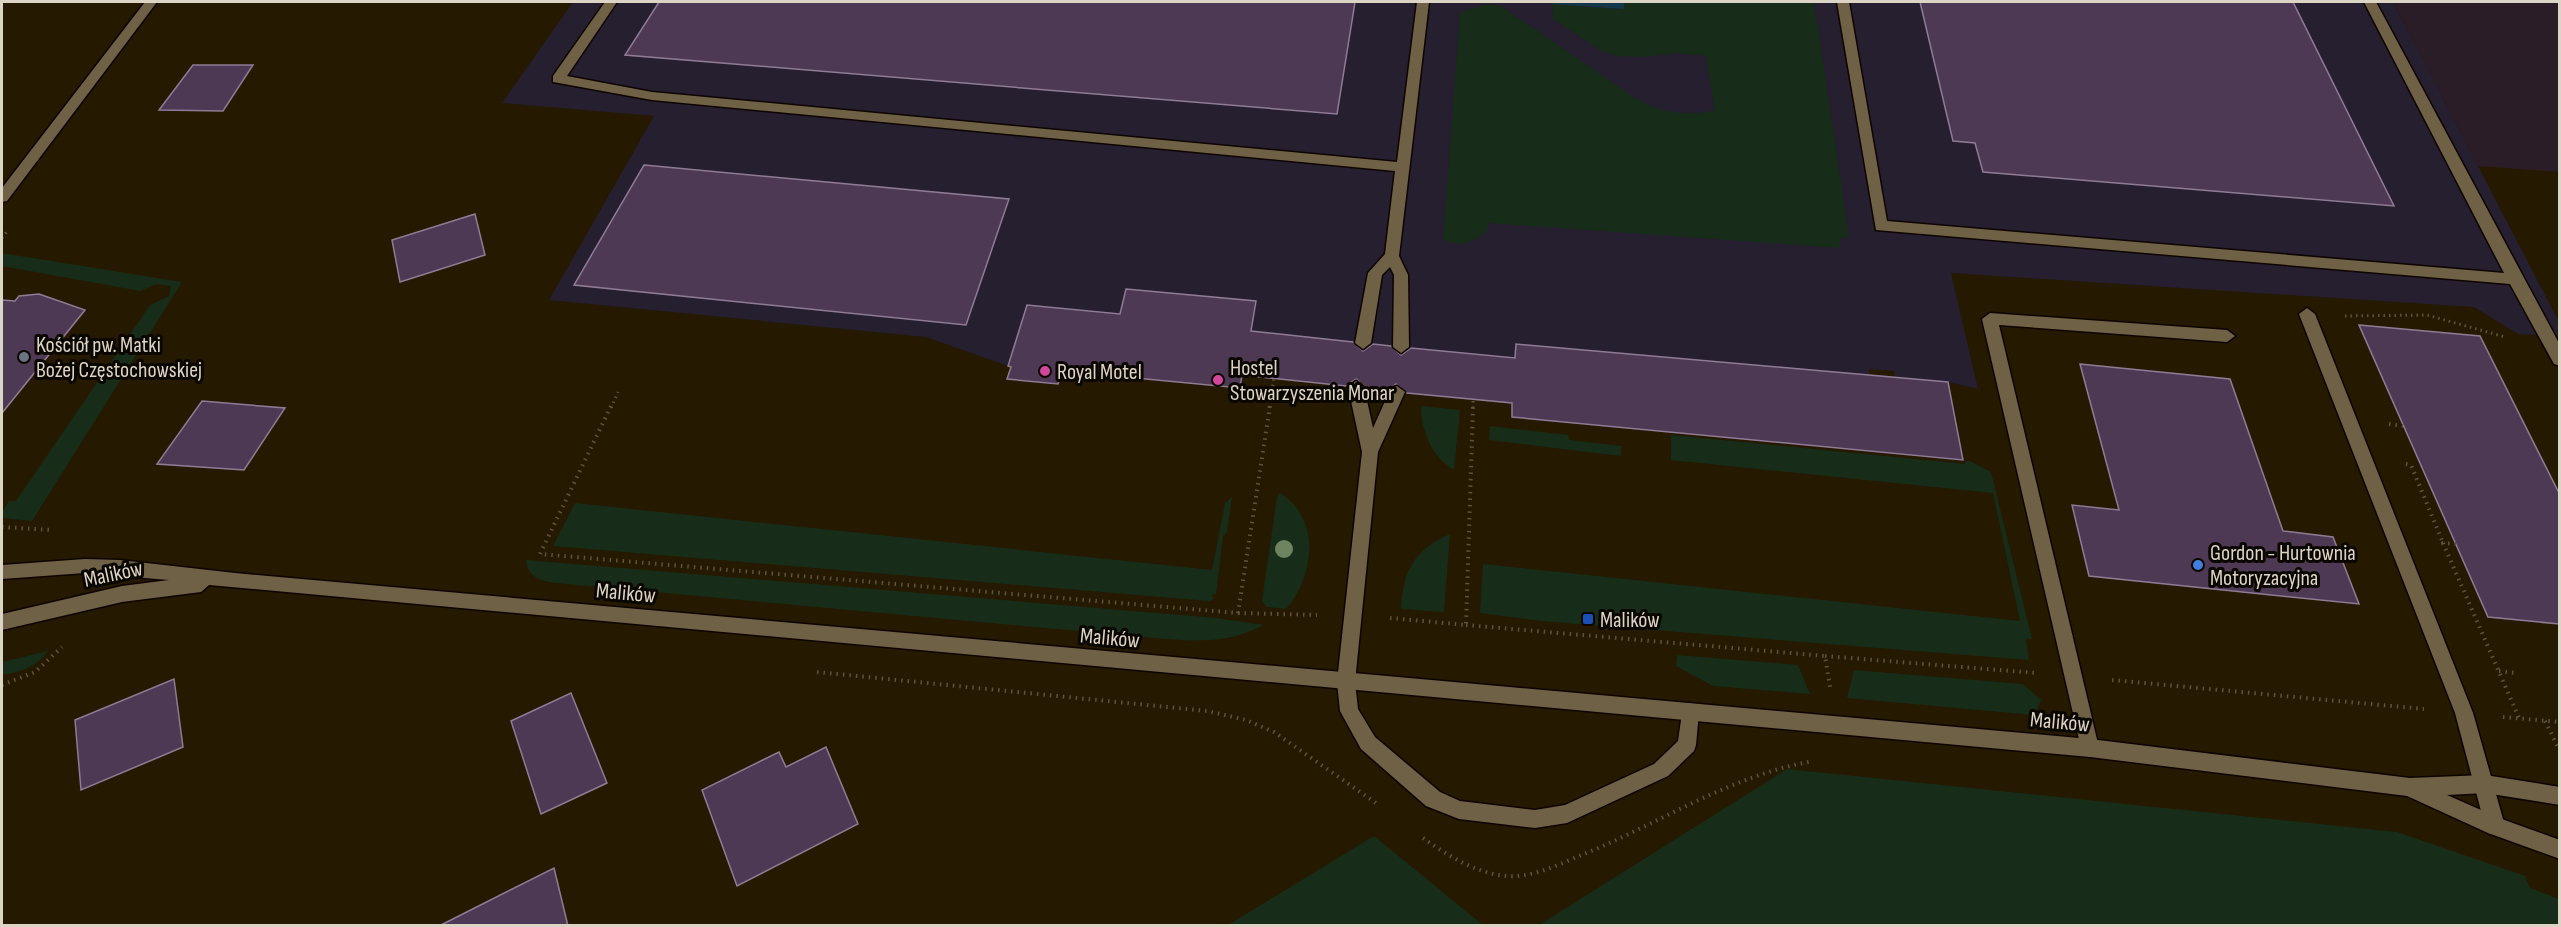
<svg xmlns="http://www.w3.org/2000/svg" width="2561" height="927" font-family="'Sofia Sans Condensed',sans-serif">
<rect width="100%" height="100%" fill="#251900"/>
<path fill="#2b1d28" d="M2393,2h166v170l-81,-6z"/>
<path fill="#251f2f" d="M573,2h1820l166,320v14l-41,-2 -44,-27 -523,-34 27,116 -30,-7 -53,-4 -1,-7 -25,-2 1,6 -354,-31 -4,59 -270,-28 14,-74 -129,-12 -7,25 -93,-9 -19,61 -82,-29 -377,-37 105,-184 -152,-13z"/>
<g fill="#172d19">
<path d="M1624,2h190l34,227 1,8 -9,1v10l-351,-25 -2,8c-14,12 -26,16 -44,9l17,-228 29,-8 12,2 134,92c30,16 46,17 80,13l-9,-55 -31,-3 -29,4 -27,-1 -18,-5 -48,-32 -1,-15 71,5z"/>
<path d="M2,253l180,29 -150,239 -30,-3v-6l7,-11h7l134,-196 19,-9 2,-10 -15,-2 -16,7 -138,-25z"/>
<path d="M1421,406l39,4 -6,60c-22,-13 -33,-39 -33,-64z"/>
<path d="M1490,426l78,9 1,5 52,6v10l-132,-16z"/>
<path d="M1671,435l294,29v-3h5l21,11 41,167h-6l3,21 -488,-39 -61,-8 3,-49 537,57 -27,-128 -322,-33z"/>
<path d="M1280,493c41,25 35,82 6,116l-19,-2 -5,-6 15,-104z"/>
<path d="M1232,497l-5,35 -4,4 -7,58 -4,1 2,4 -5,2 -656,-55 22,-43 637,67 13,-67z"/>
<path d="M1450,534l-6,78 -43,-3c2,-39 13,-59 49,-75z"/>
<path d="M526,560l690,58 48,7c-34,17 -61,17 -98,14l-610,-56c-15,-2 -29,-6 -30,-23z"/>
<path d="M48,651c-12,16 -27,21 -46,24v-13z"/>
<path d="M1677,655l121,10 12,29 -97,-8 -37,-20z"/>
<path d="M1854,670l169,14 18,16 -6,15 -188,-17z"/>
<path d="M1787,769l610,63 128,44 5,12 29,11v26h-1020z"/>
<path d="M1374,836l109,89h-255z"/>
</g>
<path fill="#14384a" d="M1552,2h72v7l-72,-5z"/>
<g fill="#4e3954" stroke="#907b96" stroke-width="1.5">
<path d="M659,2h696l-18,112 -712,-59z"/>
<path d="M1920,2h373l101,204 -411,-34 -8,-29 -22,-2z"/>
<path d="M193,65h60l-30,46 -64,-1z"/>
<path d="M644,165l365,34 -43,126 -392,-40z"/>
<path d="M475,214l10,41 -85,27 -8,-42z"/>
<path d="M1126,289l130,12 -5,30 102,11 10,9 10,-7 18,2 10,9 10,-7 104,10 1,-14 432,38 15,78 -451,-43v-14l-105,-10 -11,-9 -9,7 -20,-3 -11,-9 -10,7 -104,-11 -2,13 -178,-17 -4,13 -51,-5 4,-12 -3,-1 19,-61 93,9z"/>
<path d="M39,294l46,16 -83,103v-113l13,1 4,-5z"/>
<path d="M2359,325l121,11 79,157v131l-71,-7z"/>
<path d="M2080,364l150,15 53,152 50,6 26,67 -270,-28 -17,-71 47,5z"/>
<path d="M202,401l83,7 -41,62 -87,-6z"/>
<path d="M174,679l9,68 -102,43 -6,-70z"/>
<path d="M571,693l36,90 -66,31 -30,-93z"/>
<path d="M826,747l32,77 -121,62 -35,-96 77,-38 7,15z"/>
<path d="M554,868l14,58h-129z"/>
</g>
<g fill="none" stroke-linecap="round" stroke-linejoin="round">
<g stroke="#0e0400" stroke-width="3">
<g id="service">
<path d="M605,2h12l-50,74 85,16 745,70 20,-160h12l-30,254 9,19 1,72 -8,6 -8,-6 1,-72 -4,-8 -8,8 -11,68 -8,6 -8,-6 13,-70 17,-19 10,-83 -743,-71 -99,-18v-6z"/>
<path d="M1837,2h12l38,219 617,52 -140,-271h12l184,343v21l-6,-2 -44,-80 -634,-54z"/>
<path d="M2307,308l8,6 158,399 32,113 -3,7 -7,2 -7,-2 -3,-7 -30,-113 -156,-399z"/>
<path d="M1990,313l237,17 8,6 -8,6 -228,-17 100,423 -2,6 -7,3 -7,-3 -2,-6 -99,-429z"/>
<path d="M1356,381l8,6 9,41 18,-40 6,-2 8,6 -27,60 -23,230 3,27 17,28 65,55 20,9 75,9 30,-5 89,-41 24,-23 5,-35 7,-3 7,3 2,6 -3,33 -2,6 -26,25 -101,47 -32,5 -76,-9 -33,-13 -65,-57 -21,-38 -3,-29 25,-230 -14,-65z"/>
</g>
</g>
<g stroke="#0e0400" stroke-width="3">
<g id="tertiary">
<path d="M145,2h12l-150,199 -5,1v-14z"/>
<path d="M85,559l35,1 115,13 1855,166 320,39 75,-3 75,12v18l-75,-12 -38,2 52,23 61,22v19l-72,-26 -81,-37 -317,-39 -1881,-172 -8,7 -79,10 -120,28v-16l120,-28 47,-6 -84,-7 -83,6v-14z"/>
</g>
</g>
<g stroke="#5e533d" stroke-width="3" stroke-dasharray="1.5 4" stroke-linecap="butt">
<path d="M2,238l6,-8"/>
<path d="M2345,316l82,-1 78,22"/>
<path d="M611,408l7,-16"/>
<path d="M1269,408l5,-30"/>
<path d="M1473,408v-9"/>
</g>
<g stroke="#5e533d" stroke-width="4" stroke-dasharray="1.5 5" stroke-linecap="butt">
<path d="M611,406l-71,148 698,59 32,-207"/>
<path d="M2389,424l14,2"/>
<path d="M2406,464l5,1 32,78"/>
<path d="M2,527l50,3"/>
<path d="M2456,544l-13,-1 76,175"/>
<path d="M1238,613l79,2"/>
<path d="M1390,618l76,7 7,-219"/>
<path d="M1466,625l359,31 5,31"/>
<path d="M1825,656l211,17"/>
<path d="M2499,671l17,2"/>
<path d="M817,672l390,39 39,9 28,12 102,71"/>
<path d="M2112,680l312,29"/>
<path d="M2,685l33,-13 27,-25"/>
<path d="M2503,717l57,5"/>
<path d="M2545,721l15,30"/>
<path d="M1423,838c24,17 52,35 83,38 27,2 54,-12 78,-22 74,-30 146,-78 225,-92"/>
</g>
<use href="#service" fill="#6f6145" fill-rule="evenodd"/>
<use href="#tertiary" fill="#6f6145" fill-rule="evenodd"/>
</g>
<circle fill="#6e835f" cx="1284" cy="549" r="9"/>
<circle fill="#6b7280" stroke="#0a0600" stroke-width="2" cx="24" cy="357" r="6"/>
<g fill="#d1479c" stroke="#0a0600" stroke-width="2">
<circle cx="1045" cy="371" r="6"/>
<circle cx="1218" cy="380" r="6"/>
</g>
<circle fill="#3f7fe0" stroke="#0a0600" stroke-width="2" cx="2198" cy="565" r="6"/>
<rect fill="#1a4fb4" stroke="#0a0600" stroke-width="2" x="1582" y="613" width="12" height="12" rx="3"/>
<g text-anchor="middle" stroke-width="6" stroke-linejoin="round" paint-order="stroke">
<g font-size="22" fill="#dcd4c4" stroke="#0a0600" text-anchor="start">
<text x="36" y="352">Kościół pw. Matki<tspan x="36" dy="25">Bożej Częstochowskiej</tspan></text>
<text x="1230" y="375">Hostel<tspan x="1230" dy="25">Stowarzyszenia Monar</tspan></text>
<text x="1057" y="379">Royal Motel</text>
<text x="2210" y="560">Gordon - Hurtownia<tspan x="2210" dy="25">Motoryzacyjna</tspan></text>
<text x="1600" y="627">Malików</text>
</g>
<g font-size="22" fill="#dcd4c4" stroke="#0a0600">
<text transform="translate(113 573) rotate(-12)" y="8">Malików</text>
<text transform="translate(626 592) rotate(5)" y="8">Malików</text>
<text transform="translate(1110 637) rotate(5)" y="8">Malików</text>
<text transform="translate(2060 721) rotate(5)" y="8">Malików</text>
</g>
</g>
<rect width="2561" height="927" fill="none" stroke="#dcd4c4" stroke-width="6"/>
</svg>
